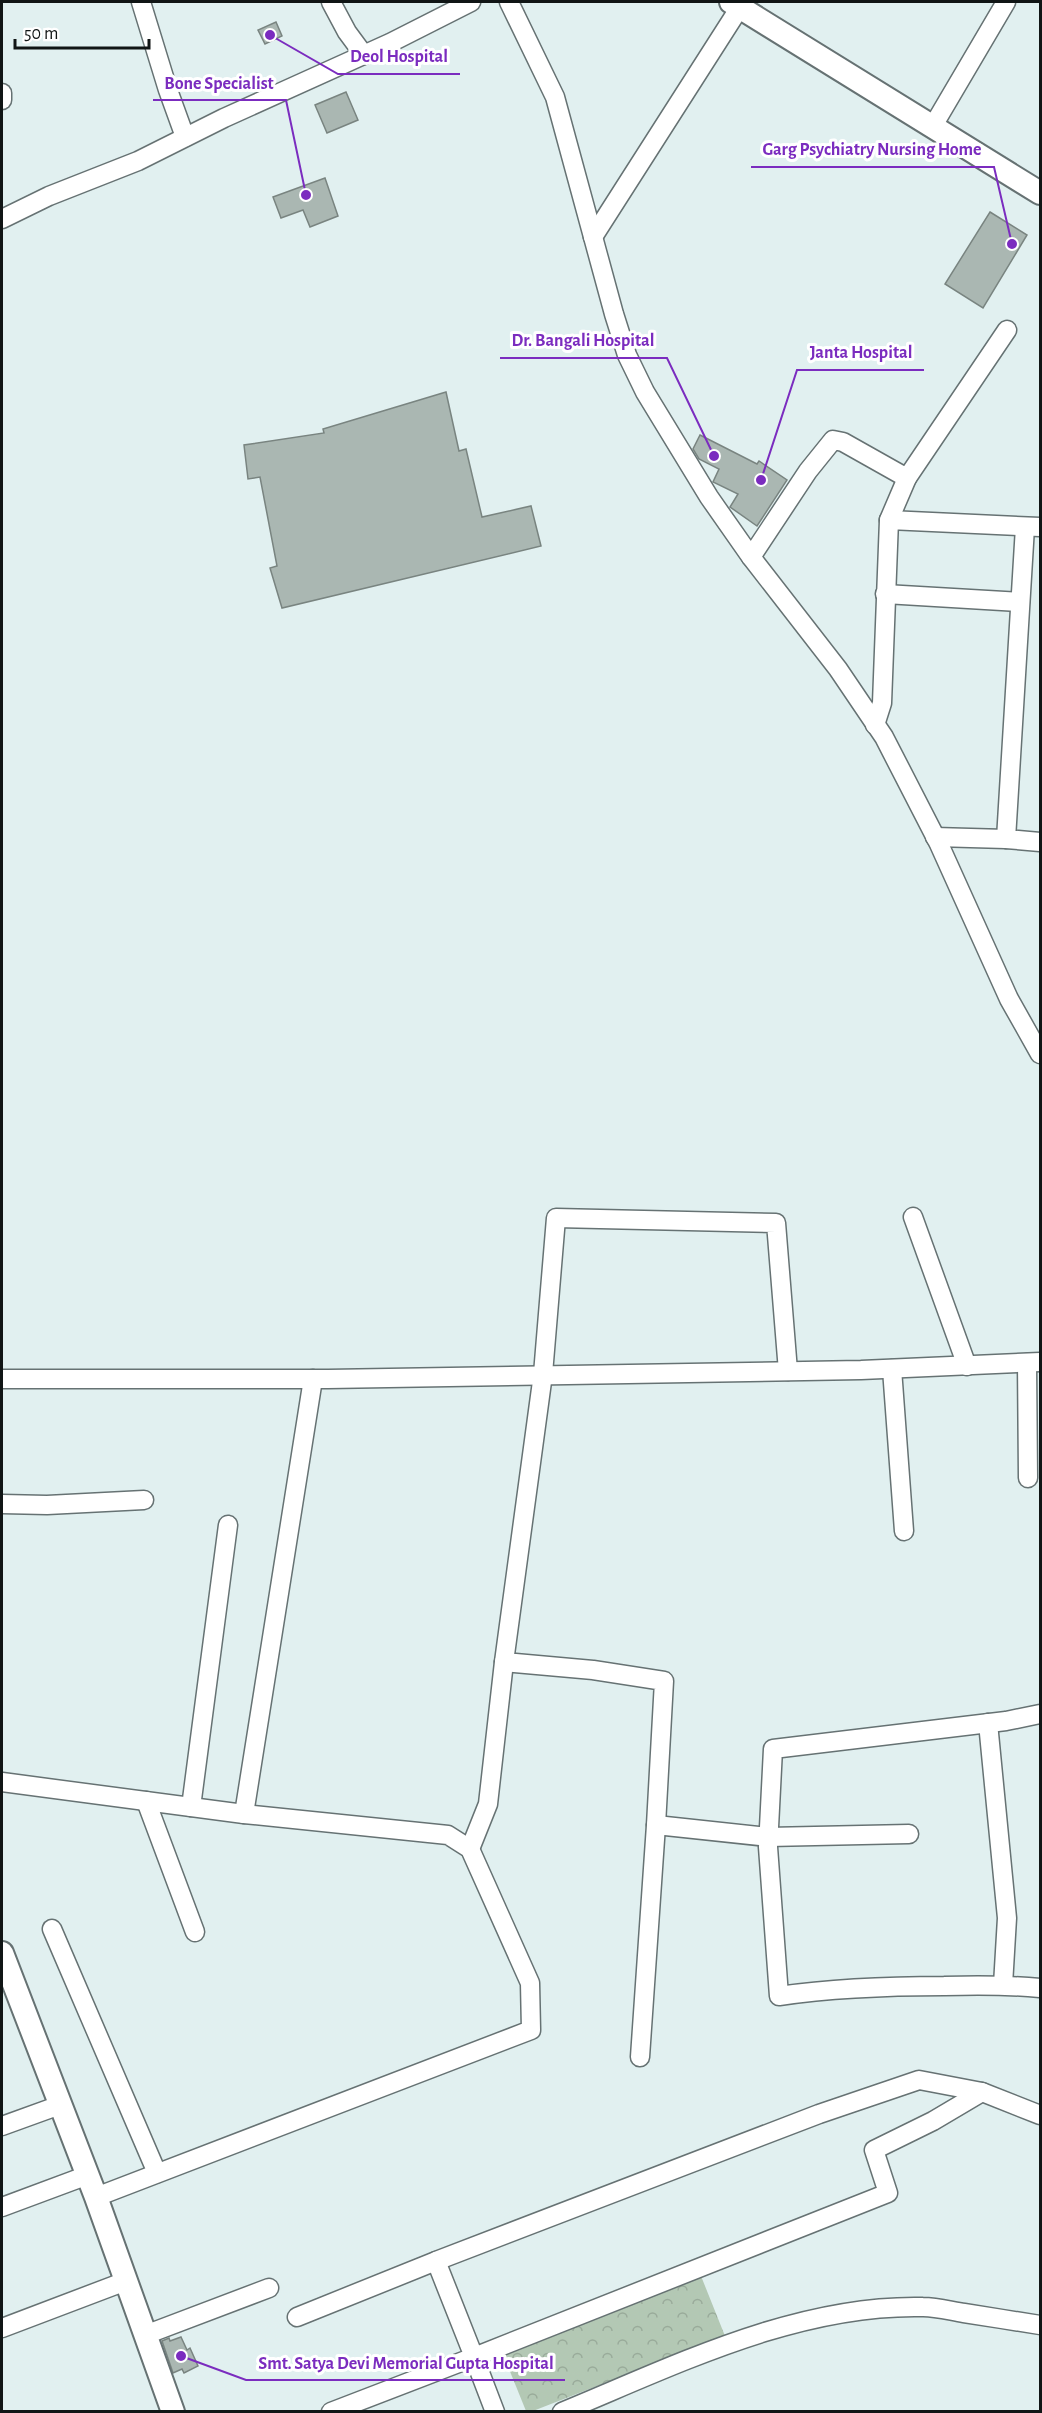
<svg xmlns="http://www.w3.org/2000/svg" width="1042" height="2413" font-family="'Alegreya Sans',sans-serif">
<defs>
<pattern id="forest-crowns" width="20" height="18" patternUnits="userSpaceOnUse" patternTransform="scale(1.5)"><rect width="20" height="18" fill="#b3c8b4"/><path d="M2 6a3 3 0 1 1 6 0M12 15a3 3 0 1 1 6 0" fill="none" stroke="#99ab9a"/></pattern>
</defs>
<rect width="100%" height="100%" fill="#e1f0f0"/>
<path fill="url(#forest-crowns)" d="M701,2276l24,60 -192,75h-7l-23,-57z"/>
<g fill="#aab7b2" stroke="#798480" stroke-width="1.5">
<path d="M276,22l6,14 -17,8 -7,-14z"/>
<path d="M346,92l12,28 -31,13 -12,-28z"/>
<path d="M325,178l13,38 -28,11 -7,-17 -22,8 -8,-21z"/>
<path d="M990,212l37,23 -44,73 -38,-24z"/>
<path d="M446,392l13,59 7,-2 16,68 49,-11 10,40 -259,62 -12,-40 7,-2 -17,-89 -12,2 -4,-34 80,-12 -1,-4z"/>
<path d="M700,435l57,29 2,-3 28,19 -30,46 -27,-19 8,-13 -25,-12 6,-13 -20,-10 -6,-10z"/>
<path d="M181,2337l6,13 3,-2 8,18 -14,7 -2,-4 -9,4 -11,-32 7,-3 1,3z"/>
</g>
<g fill="none" stroke-linecap="round" stroke-linejoin="round">
<g stroke="#667273" stroke-width="21">
<g id="minor">
<path d="M141,2l27,88 17,47"/>
<path d="M331,2l16,30 17,23"/>
<path d="M509,2l46,95 59,217 13,41 18,37 64,105 42,60 87,112 46,68 55,107 70,155 31,55"/>
<path d="M2,93v7"/>
<path d="M933,126l73,-124"/>
<path d="M2,219l47,-23 89,-35 86,-43 166,-75 81,-41"/>
<path d="M593,237l147,-230"/>
<path d="M889,520l18,-42"/>
<path d="M1025,527l-19,312 34,3"/>
<path d="M751,557l57,-86 25,-31 10,2 64,36 100,-148"/>
<path d="M885,594l135,8"/>
<path d="M875,725l7,-22 7,-183 151,7"/>
<path d="M935,837l71,2"/>
<path d="M913,1217l54,149"/>
<path d="M1027,1363l1,115"/>
<path d="M892,1369l12,162"/>
<path d="M2,1379h326l533,-9 179,-8"/>
<path d="M2,1504l45,1 97,-5"/>
<path d="M1040,1714l-34,7 -233,28 -5,98 11,149c55,-8 110,-10 165,-10 33,-1 64,-1 96,2"/>
<path d="M988,1723l19,195 -4,67"/>
<path d="M2,1782l242,32 204,21 22,14 60,134 1,47 -435,167"/>
<path d="M146,1801l49,131"/>
<path d="M191,1807l37,-282"/>
<path d="M244,1814l69,-435"/>
<path d="M656,1825l8,-144 -71,-11 -89,-8 39,-288 13,-156 220,5 12,148"/>
<path d="M470,1849l18,-45 16,-142"/>
<path d="M52,1929l105,244"/>
<path d="M640,2057l16,-232 112,12 141,-3"/>
<path d="M2,2126l58,-21"/>
<path d="M2,2207l86,-32"/>
<path d="M297,2317l139,-56"/>
<path d="M2,2328l124,-47"/>
<path d="M145,2335l124,-47"/>
<path d="M331,2412l143,-55 -38,-96 383,-147 100,-34 63,12"/>
<path d="M495,2412l-21,-55 414,-164 -14,-43 59,-29 49,-29 58,23"/>
<path d="M562,2412c114,-47 235,-108 361,-105 14,0 28,4 41,6 25,4 51,8 76,12"/>
</g>
</g>
<g stroke="#667273" stroke-width="26">
<g id="tertiary">
<path d="M731,2l309,191"/>
<path d="M2,1953l94,244 77,215"/>
</g>
</g>
<use href="#minor" stroke="#fff" stroke-width="18"/>
<use href="#tertiary" stroke="#fff" stroke-width="22"/>
</g>
<path fill="none" stroke="#7b2cbf" stroke-width="2" d="M270 35L338 74H460M306 195L286 100H153M1012 244L994 167H751M714 456L667 358H500M761 480L797 370H924M181 2356L246 2380H565"/>
<g fill="#7b2cbf" stroke="#fff" stroke-width="2">
<circle cx="270" cy="35" r="6"/>
<circle cx="306" cy="195" r="6"/>
<circle cx="1012" cy="244" r="6"/>
<circle cx="714" cy="456" r="6"/>
<circle cx="761" cy="480" r="6"/>
<circle cx="181" cy="2356" r="6"/>
</g>
<g font-size="18" text-anchor="middle" font-weight="bold" fill="#7b2cbf" stroke="#fff" stroke-width="6" stroke-linejoin="round" paint-order="stroke">
<text x="399" y="62">Deol Hospital</text>
<text x="219" y="89">Bone Specialist</text>
<text x="872" y="155">Garg Psychiatry Nursing Home</text>
<text x="583" y="346">Dr. Bangali Hospital</text>
<text x="861" y="358">Janta Hospital</text>
<text x="406" y="2369">Smt. Satya Devi Memorial Gupta Hospital</text>
</g>
<rect width="1042" height="2413" fill="none" stroke="#101515" stroke-width="6"/>
<path d="M15 39v9h134v-9" fill="none" stroke="#101515" stroke-width="3"/>
<text x="24" y="39" font-size="18" fill="#101515" stroke="#ffffff" stroke-width="4.5" paint-order="stroke">50 m</text>
</svg>
